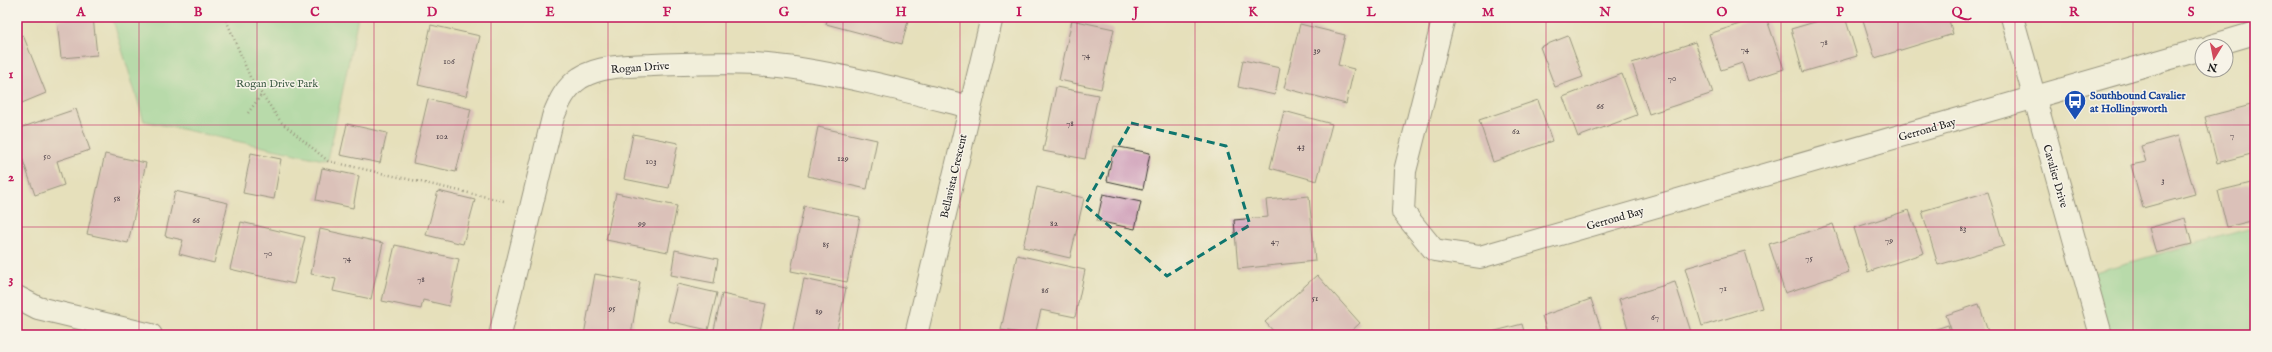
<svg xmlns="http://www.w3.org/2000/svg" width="2272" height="352" font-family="'IM FELL English',serif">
<rect width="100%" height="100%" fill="#f7f3e8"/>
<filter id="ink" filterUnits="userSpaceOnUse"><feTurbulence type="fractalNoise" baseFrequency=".025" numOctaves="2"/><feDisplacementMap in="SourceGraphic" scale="8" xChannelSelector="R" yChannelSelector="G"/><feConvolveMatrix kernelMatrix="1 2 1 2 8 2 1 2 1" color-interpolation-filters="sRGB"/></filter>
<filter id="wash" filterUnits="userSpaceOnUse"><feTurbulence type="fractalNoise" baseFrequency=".012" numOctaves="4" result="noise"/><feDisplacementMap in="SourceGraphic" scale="16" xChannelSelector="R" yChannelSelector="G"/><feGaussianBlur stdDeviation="0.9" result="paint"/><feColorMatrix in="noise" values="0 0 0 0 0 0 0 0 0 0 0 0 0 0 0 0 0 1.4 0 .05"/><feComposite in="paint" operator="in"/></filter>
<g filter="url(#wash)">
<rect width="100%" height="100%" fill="#e6e0bb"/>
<g fill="#80d395" stroke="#4e7858">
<path d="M112,17h246l-30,144 -184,-40z"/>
<path d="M2255,227v108h-154l-17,-60z"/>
</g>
<g id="blocks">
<g fill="#ce9cb7">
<path d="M79,17h14l4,38 -36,3 -4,-38z"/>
<path d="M828,17h81l-7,27 -76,-20z"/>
<path d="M1761,17h5l18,52 -36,12 -6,-18 -21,7 -12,-36z"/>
<path d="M1832,17h13l12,39 -54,16 -12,-43z"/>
<path d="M1874,17h74l5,17 -78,24 -12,-38z"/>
<path d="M1072,20l42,9 -13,60 -42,-9z"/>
<path d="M1300,24l45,11 -7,30 16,4 -8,35 -62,-16z"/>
<path d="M431,25l49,11 -14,60 -48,-11z"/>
<path d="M23,35l23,58 -29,12v-67z"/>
<path d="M1568,36l15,41 -28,10 -15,-40z"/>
<path d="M1695,42l18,51 -64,21 -17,-51z"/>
<path d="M1243,60l37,8 -5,27 -37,-8z"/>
<path d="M1622,74l15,41 -59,22 -15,-40z"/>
<path d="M1056,87l42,8 -13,64 -42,-8z"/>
<path d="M428,99l43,10 -15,63 -43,-9z"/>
<path d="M1538,100l14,41 -59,21 -14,-42z"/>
<path d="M2255,104v49l-38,10 -12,-46z"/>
<path d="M76,109l14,41 -33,11 7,24 -29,10 -18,-52v-14z"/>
<path d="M1284,111l48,13 -15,57 -47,-13z"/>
<path d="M347,124l40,9 -7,30 -40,-8z"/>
<path d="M818,127l59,13 -10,49 -59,-13z"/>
<path d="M633,134l45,9 -9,45 -45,-9z"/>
<path d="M2178,136l17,58 -52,14 -12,-43 15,-3 -5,-16z"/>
<path d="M1114,146l36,7 -7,36 -36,-8z"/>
<path d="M251,153l30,6 -7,40 -31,-6z"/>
<path d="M105,154l41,9 -18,80 -41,-9z"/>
<path d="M322,168l37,8 -6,32 -37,-8z"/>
<path d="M2251,183l4,15v22l-28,7 -9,-36z"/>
<path d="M1037,187l47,11 -14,60 -47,-11z"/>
<path d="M175,191l53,12 -14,60 -35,-9 4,-14 -18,-4z"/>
<path d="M438,191l37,9 -12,44 -37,-9z"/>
<path d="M1988,192l16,54 -66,19 -16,-54z"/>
<path d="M616,193l61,13 -9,46 -62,-12z"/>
<path d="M1103,194l38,8 -6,27 -38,-8z"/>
<path d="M1309,196l6,65 -77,8 -4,-49 34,-3 -2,-17z"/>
<path d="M804,206l56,11 -13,65 -56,-11z"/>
<path d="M1909,210l15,43 -56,19 -14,-44z"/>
<path d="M2185,218l7,26 -36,9 -7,-25z"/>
<path d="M241,222l64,15 -11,47 -64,-15z"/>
<path d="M1833,224l16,48 -64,21 -16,-49z"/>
<path d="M320,229l63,14 -12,56 -38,-8 3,-12 -25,-5z"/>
<path d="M395,245l64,14 -10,47 -26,-6 -2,9 -39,-8z"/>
<path d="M675,250l43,9 -4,24 -43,-8z"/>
<path d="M1745,251l17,57 -60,18 -17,-58z"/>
<path d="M1017,255l68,15 -10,47 -34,-7 -6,25 -34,-5z"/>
<path d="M595,274l45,8 -9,53h-47z"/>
<path d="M1317,275l43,48 -13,12h-70l-12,-13z"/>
<path d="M804,279l42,9 -10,47h-44z"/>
<path d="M1675,282l17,53h-62l-11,-36z"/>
<path d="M677,284l40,9 -9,37 -40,-9z"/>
<path d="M722,294l44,10 -7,31 -46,-1z"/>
<path d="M1591,299l12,36h-55l-6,-19z"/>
<path d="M1979,304l10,31h-36l-7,-20z"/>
<path d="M1522,324l3,11h-41v-1z"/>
<path d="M1948,325l3,10h-32z"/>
</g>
</g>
</g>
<g filter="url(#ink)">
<use href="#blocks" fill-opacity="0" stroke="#3a3934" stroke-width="1"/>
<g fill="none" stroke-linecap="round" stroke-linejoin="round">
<g stroke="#3a3934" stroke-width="24">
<g id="minor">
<path d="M1444,17l-39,154 -2,41 31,38 46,7 722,-208"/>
<path d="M2211,46l44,-13"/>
<path d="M17,297l21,11 113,27"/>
<path d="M500,335l53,-218c6,-15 12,-29 27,-39 21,-13 49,-12 73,-13 49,-2 100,-4 148,4 57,9 113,24 169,38"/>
<path d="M916,335l76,-318"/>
</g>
</g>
<g stroke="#3a3934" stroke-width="24">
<path id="tertiary" d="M2012,17l89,318"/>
</g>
<g stroke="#3a3934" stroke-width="2.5" stroke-dasharray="1 3" stroke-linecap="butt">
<path d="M225,17l25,60 31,45 47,39 176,40"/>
<path d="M248,113l14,-19"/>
</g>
<use href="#minor" stroke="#fff" stroke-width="22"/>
<use href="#tertiary" stroke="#fff" stroke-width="22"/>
</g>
</g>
<path d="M0 0H2272V352H0ZM1131,123l95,23 24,79 -83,51 -82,-71z" fill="#e6e0bb" fill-opacity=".55" fill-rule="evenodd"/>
<path fill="none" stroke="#0f766e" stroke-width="3" stroke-dasharray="8 5" stroke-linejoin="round" d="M1131,123l95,23 24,79 -83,51 -82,-71z"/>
<path fill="none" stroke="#c2185b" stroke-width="1" stroke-opacity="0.55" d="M139,17v318M257,17v318M374,17v318M491,17v318M608,17v318M726,17v318M843,17v318M960,17v318M1077,17v318M1195,17v318M1312,17v318M1429,17v318M1546,17v318M1664,17v318M1781,17v318M1898,17v318M2015,17v318M2133,17v318M17,125h2238M17,227h2238"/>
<defs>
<g id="bus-pin" transform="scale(1.15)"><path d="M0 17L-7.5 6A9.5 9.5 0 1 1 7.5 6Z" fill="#1a4fb4" stroke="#f7f3e8"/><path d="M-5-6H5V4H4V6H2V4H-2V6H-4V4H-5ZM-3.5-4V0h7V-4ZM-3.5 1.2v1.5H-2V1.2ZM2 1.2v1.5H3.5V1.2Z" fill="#fff"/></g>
</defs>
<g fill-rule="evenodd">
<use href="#bus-pin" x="2075" y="101"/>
</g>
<g text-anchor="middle" stroke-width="3" stroke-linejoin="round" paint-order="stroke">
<g font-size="9" fill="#483c43">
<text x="1824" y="45">78</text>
<text x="1745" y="52">74</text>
<text x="1317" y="53">39</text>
<text x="1086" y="58">74</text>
<text x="449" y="64">106</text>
<text x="1672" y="81">70</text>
<text x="1600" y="109">66</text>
<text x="1070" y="126">78</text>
<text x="1516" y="134">62</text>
<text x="2232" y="138">7</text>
<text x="442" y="139">102</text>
<text x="1301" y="149">43</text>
<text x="47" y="159">50</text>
<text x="843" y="161">129</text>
<text x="651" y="164">103</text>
<text x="2163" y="183">3</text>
<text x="117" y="201">58</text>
<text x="196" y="223">66</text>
<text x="642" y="226">99</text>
<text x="1054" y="226">82</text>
<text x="1963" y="231">83</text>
<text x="1889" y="243">79</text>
<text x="1275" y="244">47</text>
<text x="826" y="247">85</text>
<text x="268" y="256">70</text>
<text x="347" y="261">74</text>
<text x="1809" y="261">75</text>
<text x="421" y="282">78</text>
<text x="1723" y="291">71</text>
<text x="1045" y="293">86</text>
<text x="1315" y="301">51</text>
<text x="612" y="311">95</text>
<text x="819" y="314">89</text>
<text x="1655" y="320">67</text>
</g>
<g font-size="11" fill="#1c1c1c" stroke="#f7f3e8">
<text transform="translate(640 67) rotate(-4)" y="4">Rogan Drive</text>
<text transform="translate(1927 129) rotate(-16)" y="4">Gerrond Bay</text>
<text transform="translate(953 176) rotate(-77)" y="4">Bellavista Crescent</text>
<text transform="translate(2056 176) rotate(74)" y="4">Cavalier Drive</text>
<text transform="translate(1615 218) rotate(-16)" y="4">Gerrond Bay</text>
</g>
<g font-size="11" fill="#3f5c46" stroke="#f7f3e8">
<text x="277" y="87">Rogan Drive Park</text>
</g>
<g font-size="11" font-weight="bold" fill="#164399" stroke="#f7f3e8" text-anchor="start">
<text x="2090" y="99">Southbound Cavalier<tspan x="2090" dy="13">at Hollingsworth</tspan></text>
</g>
</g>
<rect width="2272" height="352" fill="none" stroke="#f7f3e8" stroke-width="44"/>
<g transform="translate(2214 58) rotate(190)"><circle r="19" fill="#f7f3e8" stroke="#9f9d96"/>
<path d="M0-3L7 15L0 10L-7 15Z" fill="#d1495b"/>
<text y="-6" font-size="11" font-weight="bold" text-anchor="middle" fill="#1c1c1c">N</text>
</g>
<rect x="22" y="22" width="2228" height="308" fill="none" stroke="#c2185b" stroke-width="1.5"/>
<g font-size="13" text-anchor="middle" font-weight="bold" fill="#c2185b">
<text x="81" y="16">A</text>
<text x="198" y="16">B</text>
<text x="315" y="16">C</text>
<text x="432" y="16">D</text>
<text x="550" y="16">E</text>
<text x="667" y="16">F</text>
<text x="784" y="16">G</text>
<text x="901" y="16">H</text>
<text x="1019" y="16">I</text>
<text x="1136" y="16">J</text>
<text x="1253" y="16">K</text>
<text x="1371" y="16">L</text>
<text x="1488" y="16">M</text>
<text x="1605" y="16">N</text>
<text x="1722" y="16">O</text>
<text x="1840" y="16">P</text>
<text x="1957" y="16">Q</text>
<text x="2074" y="16">R</text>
<text x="2191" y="16">S</text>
<text x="11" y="78">1</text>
<text x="11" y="181">2</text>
<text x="11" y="283">3</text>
</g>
</svg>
